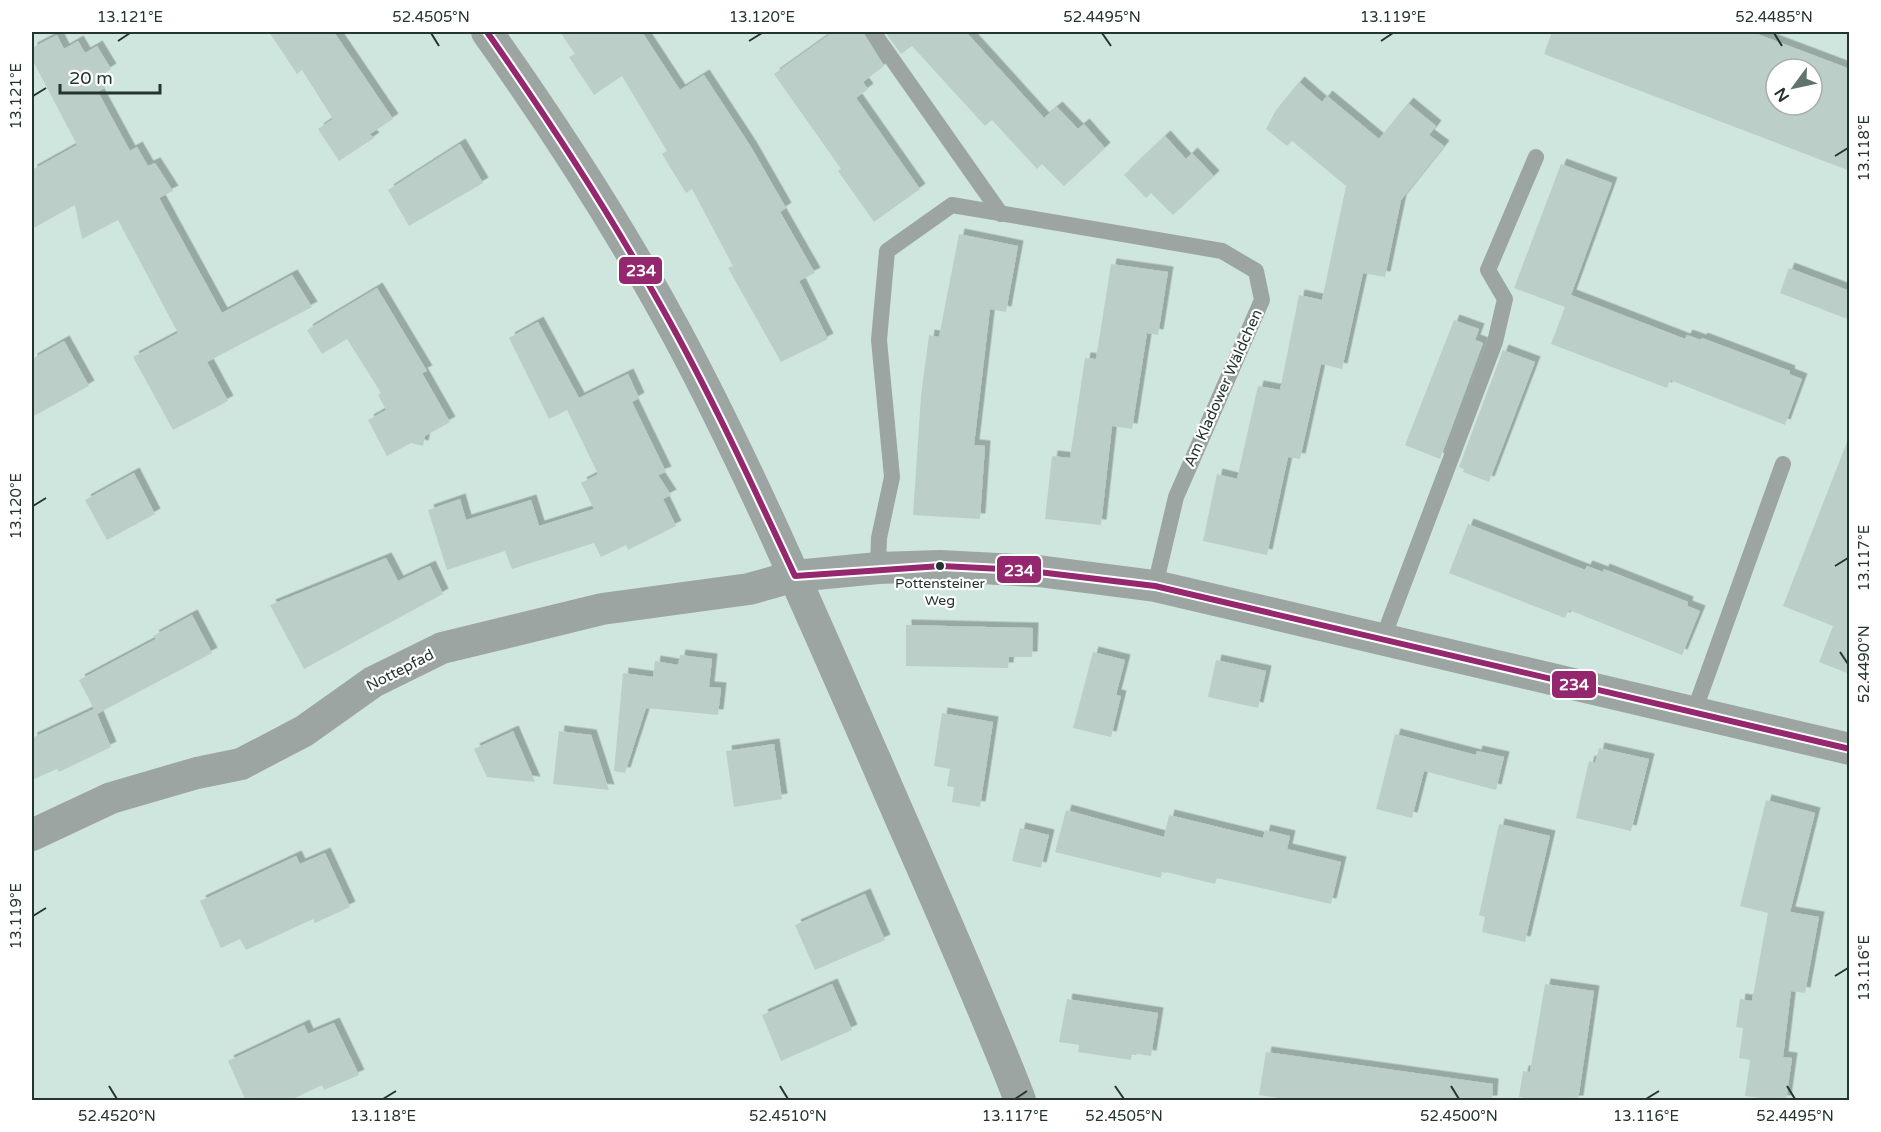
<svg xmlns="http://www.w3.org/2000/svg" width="1881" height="1132" font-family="'Varela Round',sans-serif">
<defs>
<filter id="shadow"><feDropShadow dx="5.5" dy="-5.5" stdDeviation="0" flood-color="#0004"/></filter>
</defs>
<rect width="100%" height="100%" fill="#cfe6df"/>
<g fill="#bccec8" fill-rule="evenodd" filter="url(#shadow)">
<path d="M269,32h65l59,87 -23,15 4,4 -35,23 -21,-32 15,-10 -31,-49 -5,4z"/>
<path d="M560,32h82l38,58 24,-15 47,72 35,61 -6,4 35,61 -16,8 29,58 -47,23 -53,-94 5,-2 -41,-77 -6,4 -24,-39 5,-3 -45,-75 -28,19 -25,-38 6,-3z"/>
<path d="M833,32h30l21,34 -21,16 5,7 -12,9 64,91 -46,33 -36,-51 3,-2 -67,-95z"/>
<path d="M885,32h81l78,86 13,-11 21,22 6,-5 21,24 -41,38 -22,-22 -5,5 -45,-49 -7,6 -73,-80 -11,8z"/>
<path d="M1552,32h200l98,37v102l-306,-117zM1776,69h36v36h-36z"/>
<path d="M57,35l7,14 14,-8 7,12 12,-7 14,23 -13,8 6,11 -6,4 32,59 7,-4 11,19 7,-3 18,28 -14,7 63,115 70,-38 20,32 -105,55 21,39 -55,29 -40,-73 45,-24 -60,-113 -36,19 -7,-34 -43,24v-59l45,-25 -45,-86v-11z"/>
<path d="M1299,82l23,20 5,-6 52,43 29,-36 28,23 -7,9 15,11 -43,54 -16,77 -22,-4 -21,96 -21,-5 -21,95 -12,-2 -21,98 -64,-14 14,-67 20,5 21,-93 22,4 19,-95 23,5 24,-114 -54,-45 -5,5 -21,-17 10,-19z"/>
<path d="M1165,136l21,23 6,-6 22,23 -41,39 -22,-22 -5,5 -22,-23z"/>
<path d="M460,144l23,39 -74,43 -21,-36z"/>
<path d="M1561,164l51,19 -41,112 114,44 2,-4 14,5 1,-2 88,33 -1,3 13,5 -17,46 -115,-45 -3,8 -116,-44 14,-37 -51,-19z"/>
<path d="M959,234l59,12 -12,66 -16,-3 -16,136 11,1 -5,73 -67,-4 8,-119 8,-61 10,2z"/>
<path d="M1111,264l57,8 -10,63 -11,-2 -15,96 -20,-3 -11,99 -56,-6 7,-63 18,2 15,-100 11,1z"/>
<path d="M1789,268l61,23v29l-70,-27z"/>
<path d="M377,288l50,83 -5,2 28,49 -25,14 -2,10 -12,-3 -24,13 -19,-36 18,-10 -8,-15 3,-2 -34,-54 -25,15 -15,-24z"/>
<path d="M1454,320l25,9 -4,11 8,3 -43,116 -35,-14z"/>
<path d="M538,322l41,76 49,-24 11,24 -7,4 34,70 -8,3 13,20 -8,4 13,27 -48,24 -2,-5 -25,12 -7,-14 -82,26 -7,-18 -58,19 -19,-60 32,-11 6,21 65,-20 8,26 55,-17 -13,-26 17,-9 -31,-64 -18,9 -40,-81z"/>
<path d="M64,341l25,45 -57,31v-58z"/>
<path d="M1503,350l32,12 -46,120 -26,-10 1,-3 -5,-2z"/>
<path d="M1847,442h3v232l-31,-12 14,-36 -50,-20z"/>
<path d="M134,473l21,41 -48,26 -22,-40z"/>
<path d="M1468,524l117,46 2,-4 16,6 1,-3 84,33 -1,4 13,5 -18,44 -113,-45 -4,8 -116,-45z"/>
<path d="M386,558l12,23 32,-15 13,28 -139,75 -34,-64z"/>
<path d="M192,615l20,38 -115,61 14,33 -52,25 -2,-3 -25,11v-42l62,-29 -15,-29 77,-41 -3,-3z"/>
<path d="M906,625l127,3 -1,29h-23l-1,11 -102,-2z"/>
<path d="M1093,652l32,8 -9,35 5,1 -10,41 -38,-9z"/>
<path d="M680,655l32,4 -3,28 12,1 -3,27 -72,-7 -21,65 -11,-2 9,-98 30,4 2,-16 23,4z"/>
<path d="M1216,660l50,11 -8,37 -50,-11z"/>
<path d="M942,713l51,9 -13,85 -28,-5 2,-15 -7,-1 3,-17 -16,-3z"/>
<path d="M513,731l22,51 -48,-5 -13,-28z"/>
<path d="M559,731l32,4 18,55 -56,-6z"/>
<path d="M1395,734l81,21 1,-4 27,6 -8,33 -72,-19 -12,47 -36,-9z"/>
<path d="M774,744l8,55 -48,8 -8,-56z"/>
<path d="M1599,748l50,11 -18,72 -55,-13 13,-57 6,2z"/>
<path d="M1766,800l49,13 -25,99 29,5 -14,76 -14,-2 -8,66 9,1 -6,43 -41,-5 5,-36 -11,-2 4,-30 -7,-1 4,-28 12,2 16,-88 -28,-7z"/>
<path d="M1066,810l98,27 5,-22 94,23 2,-8 25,6 -3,13 54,13 -10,42 -114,-26 -2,6 -53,-13 -1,7 -106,-26z"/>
<path d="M1499,824l51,12 -25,106 -43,-10 3,-15 -6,-2z"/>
<path d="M1020,828l29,7 -8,33 -29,-7z"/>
<path d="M325,853l25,54 -35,16 -2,-4 -67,31 -6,-11 -19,9 -21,-47 96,-45 4,8z"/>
<path d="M865,894l20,46 -70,30 -20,-45z"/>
<path d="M832,984l20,46 -71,31 -19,-46z"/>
<path d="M1545,984l49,7 -16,110h-38l-21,-4 4,-26 7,1z"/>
<path d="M1067,999l91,14 -7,43 -19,-3 -1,7 -53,-8 1,-7 -20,-3z"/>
<path d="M334,1023l25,52 -35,15 -2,-5 -33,16h-43l-18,-40 76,-36 4,9z"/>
<path d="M1266,1052l227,32 -1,17h-214v-3l-19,-3z"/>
</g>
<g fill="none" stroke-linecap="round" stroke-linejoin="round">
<g stroke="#9da5a3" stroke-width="16">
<path d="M873,32l128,182"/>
<path d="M878,568l1,-30 13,-61 -13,-137 8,-89 65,-46 270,46 34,20 6,29 -86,197 -21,89"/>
<path d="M1383,638l112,-296 10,-43 -17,-29 48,-113"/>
<path d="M1694,712l89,-248"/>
</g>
<g stroke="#9da5a3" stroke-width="32">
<path d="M487,32c68,96 133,196 189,300 74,138 135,282 198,425 49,114 101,227 146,343"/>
<path d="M32,835l79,-37 86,-25 44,-9 63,-33 69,-49 69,-34 160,-39 147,-20 46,-13 83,-8 62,-2 98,5 117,15 695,163"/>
</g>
<g stroke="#fff" stroke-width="10">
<path id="bus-1" d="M487,32c59,84 116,170 166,260 53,92 97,188 142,284l146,-10 81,4 133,16 695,163"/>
</g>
<use href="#bus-1" stroke="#95276e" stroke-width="6"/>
</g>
<path fill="none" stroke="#243530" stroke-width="2" d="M431,33l8,13M1102,33l9,13M1774,33l8,13M118,41l12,-8M749,41l13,-8M1381,41l12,-8M33,96l13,-8M1835,156l13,-8M33,506l13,-8M1835,566l13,-8M1840,652l8,12M33,916l13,-8M1835,976l13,-8M109,1086l8,13M780,1086l8,13M1115,1086l9,13M1451,1086l8,13M1787,1086l8,13M383,1099l13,-8M1015,1099l12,-8M1646,1099l13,-8"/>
<circle fill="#243530" stroke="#fff" stroke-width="2" cx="940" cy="566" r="5"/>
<g text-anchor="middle" stroke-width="4.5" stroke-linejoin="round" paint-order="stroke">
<g font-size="14" fill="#243530" stroke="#fff">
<text x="940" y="588">Pottensteiner<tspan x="940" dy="17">Weg</tspan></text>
</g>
<g font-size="15" fill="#243530" stroke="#fff">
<text transform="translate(1223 388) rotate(-66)" y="5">Am Kladower Wäldchen</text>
<text transform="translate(400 670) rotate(-27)" y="5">Nottepfad</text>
</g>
</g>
<g stroke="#fff" stroke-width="2">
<rect x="618" y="256" width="45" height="29" rx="6" fill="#95276e"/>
<rect x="996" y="555" width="46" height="29" rx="6" fill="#95276e"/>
<rect x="1551" y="670" width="46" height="29" rx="6" fill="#95276e"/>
</g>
<g font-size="16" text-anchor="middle" font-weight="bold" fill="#fff">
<text x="641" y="276">234</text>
<text x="1019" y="576">234</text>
<text x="1574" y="690">234</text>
</g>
<rect width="1881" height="1132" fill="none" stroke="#ffffff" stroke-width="66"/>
<g transform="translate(1794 87) rotate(237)"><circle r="28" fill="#ffffff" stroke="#a7aeac" stroke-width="1.5"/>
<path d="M0-4.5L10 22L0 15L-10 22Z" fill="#60736d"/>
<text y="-9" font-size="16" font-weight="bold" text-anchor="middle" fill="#243530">N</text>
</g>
<path d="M60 84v9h100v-9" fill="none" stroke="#243530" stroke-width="3"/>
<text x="69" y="84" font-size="18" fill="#243530" stroke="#ffffff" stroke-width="4.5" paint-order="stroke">20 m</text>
<rect x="33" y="33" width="1815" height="1066" fill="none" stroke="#243530" stroke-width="2"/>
<g font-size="15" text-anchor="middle" fill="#243530">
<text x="130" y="22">13.121°E</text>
<text x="431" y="22">52.4505°N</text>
<text x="762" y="22">13.120°E</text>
<text x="1102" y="22">52.4495°N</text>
<text x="1393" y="22">13.119°E</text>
<text x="1774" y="22">52.4485°N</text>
<text transform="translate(16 96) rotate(-90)" y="5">13.121°E</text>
<text transform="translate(1864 148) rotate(-90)" y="5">13.118°E</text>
<text transform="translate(16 506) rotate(-90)" y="5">13.120°E</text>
<text transform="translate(1864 558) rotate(-90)" y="5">13.117°E</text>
<text transform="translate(1864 664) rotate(-90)" y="5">52.4490°N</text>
<text transform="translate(16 916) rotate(-90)" y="5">13.119°E</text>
<text transform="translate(1864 968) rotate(-90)" y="5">13.116°E</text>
<text x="117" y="1121">52.4520°N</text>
<text x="383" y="1121">13.118°E</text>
<text x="788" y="1121">52.4510°N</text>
<text x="1015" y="1121">13.117°E</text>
<text x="1124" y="1121">52.4505°N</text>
<text x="1459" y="1121">52.4500°N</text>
<text x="1646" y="1121">13.116°E</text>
<text x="1795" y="1121">52.4495°N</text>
</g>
</svg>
